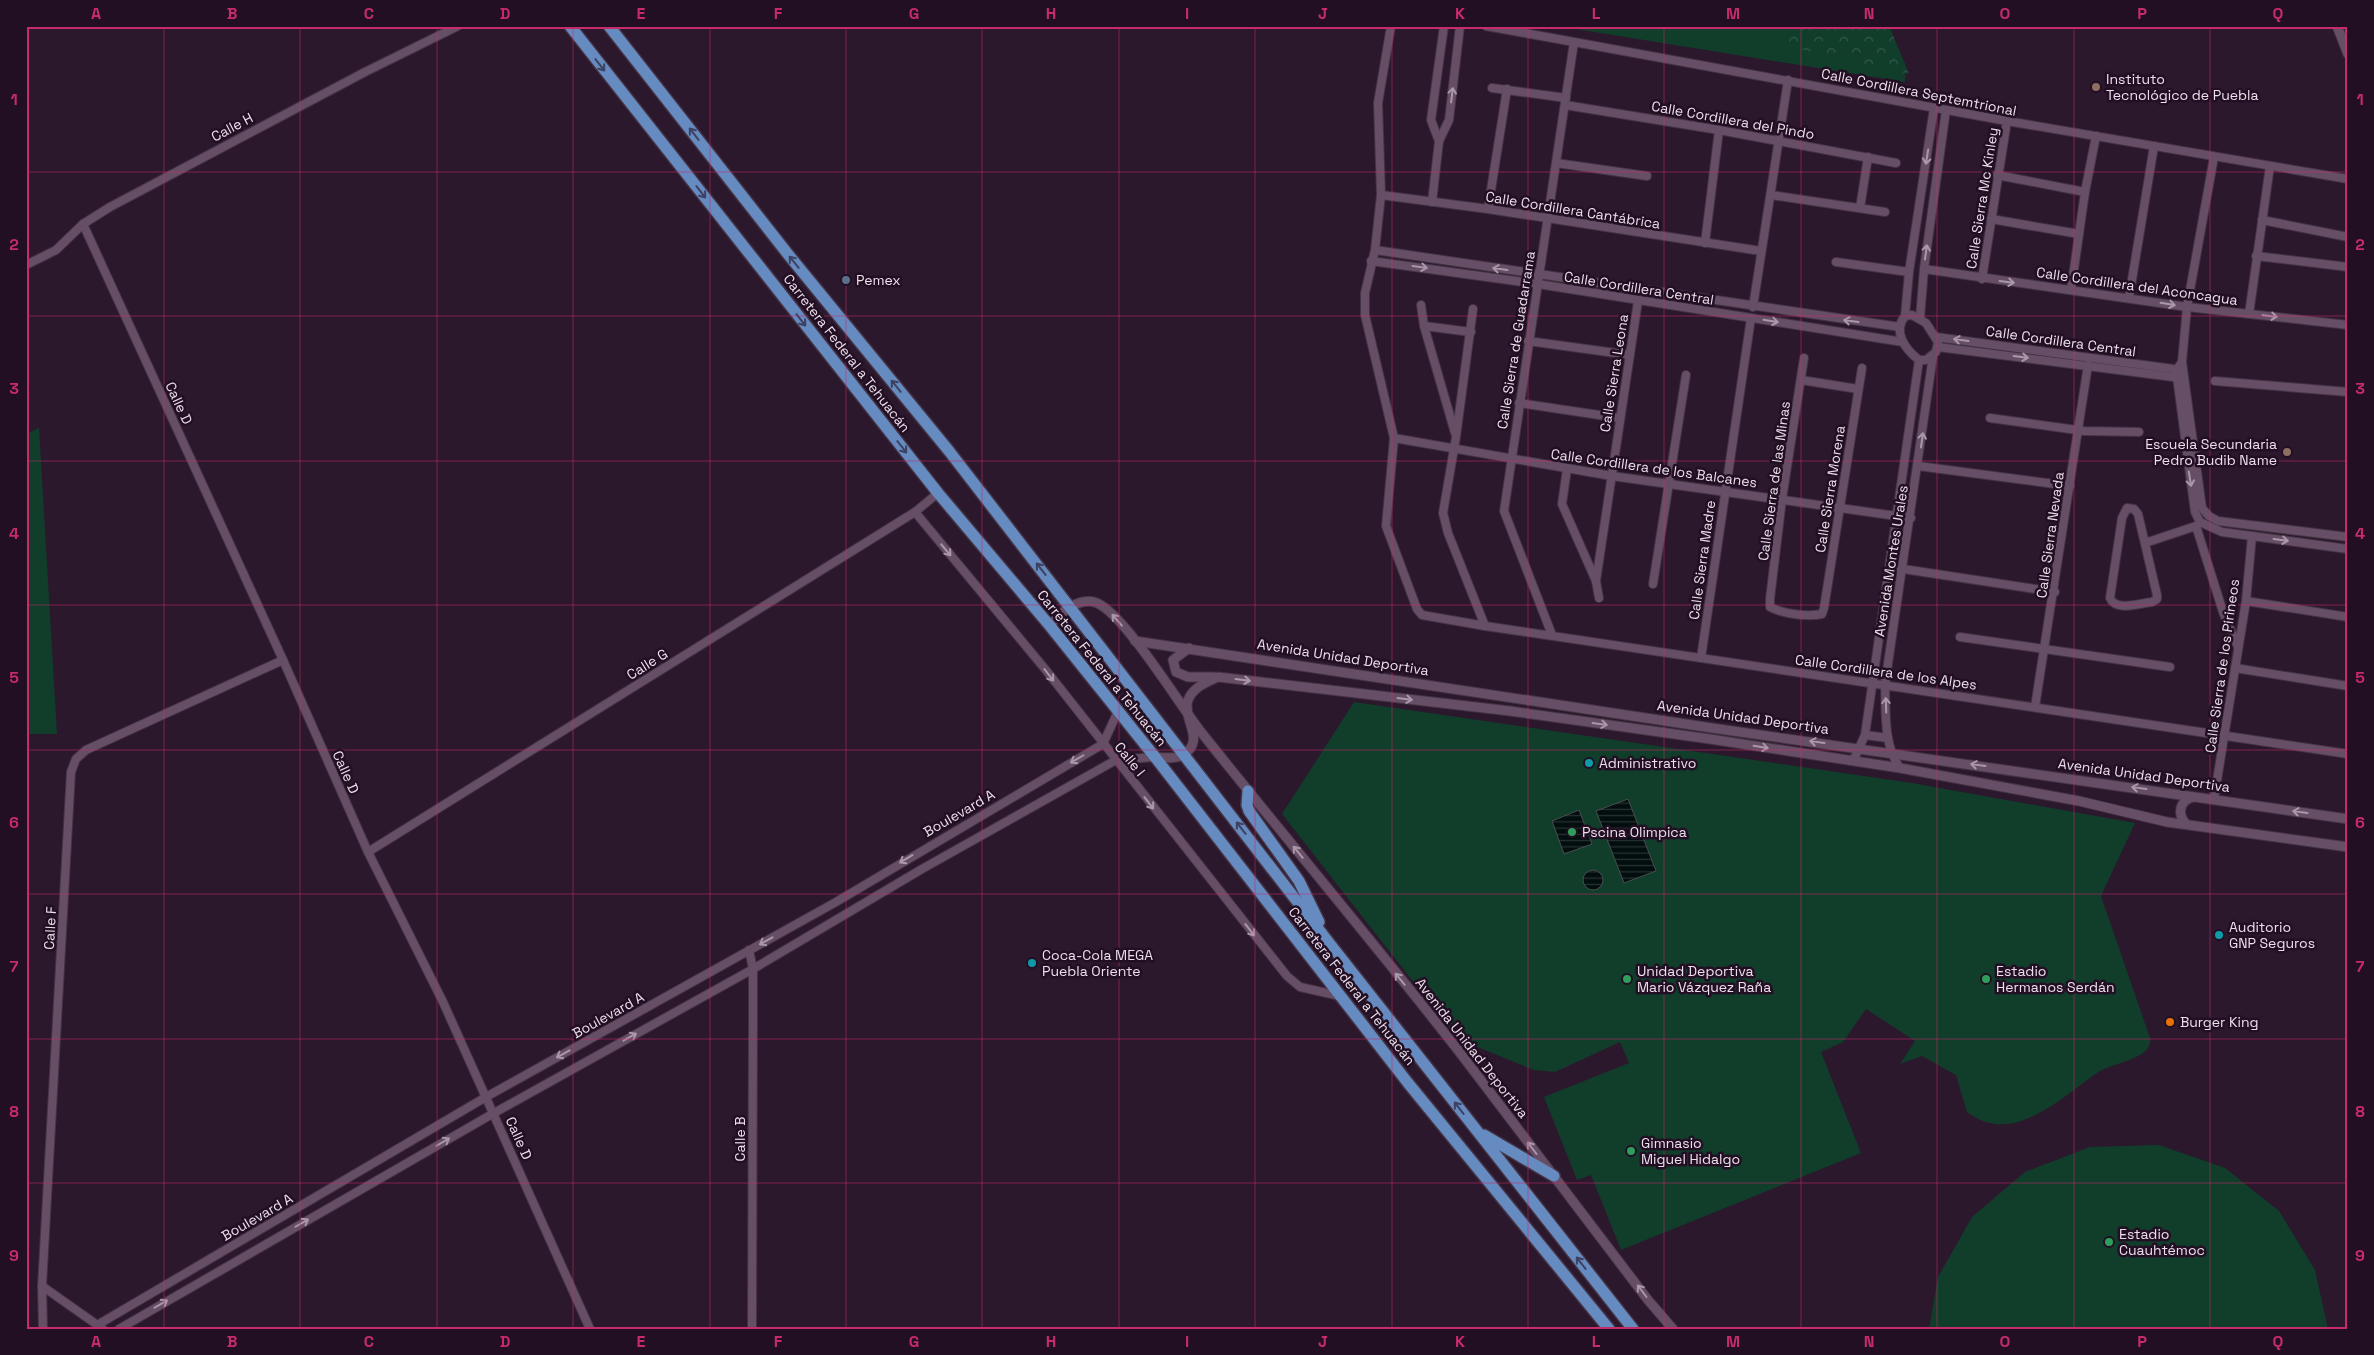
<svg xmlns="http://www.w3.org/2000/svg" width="2374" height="1355" font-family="'Space Grotesk',sans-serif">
<defs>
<pattern id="park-crowns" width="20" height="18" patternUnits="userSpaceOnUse" patternTransform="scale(1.25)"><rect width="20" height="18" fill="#113d2b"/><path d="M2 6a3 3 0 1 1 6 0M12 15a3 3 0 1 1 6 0" fill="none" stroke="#34594a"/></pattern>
<pattern id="water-rules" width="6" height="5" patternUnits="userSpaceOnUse" patternTransform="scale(1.25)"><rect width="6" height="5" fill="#020e0e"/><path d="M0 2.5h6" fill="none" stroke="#273131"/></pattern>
</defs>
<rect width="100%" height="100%" fill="#2c182c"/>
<g fill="#113d2b">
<path d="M1557,26h332l16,38v18z"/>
<path d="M39,428l18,306h-31v-300z"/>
<path d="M1354,702l558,81 223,40 -34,73 49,142c4,20 -37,25 -50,33 -38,25 -86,77 -133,41l-11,-37 -34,-19 -22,8 15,-23 -49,-32 -23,33 -22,10 40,101 -240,97 -30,-75 -14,5 -33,-83 85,-34 -9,-21 -65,30 -21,-2 -76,-31 -176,-225z"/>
<path d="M2159,1145l66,23 54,43 36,59 13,59h-399l9,-52 34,-60 53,-45 65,-25z"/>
</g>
<path fill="url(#park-crowns)" d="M1787,26h102l20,48 -124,-28z"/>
<g fill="url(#water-rules)" stroke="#484d51">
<path d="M1628,799l28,72 -32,12 -28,-72z"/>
<path d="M1579,810l13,34 -28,10 -12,-33z"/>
<circle cx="1593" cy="880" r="10"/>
</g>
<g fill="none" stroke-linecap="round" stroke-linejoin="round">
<g stroke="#434" stroke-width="10">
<g id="minor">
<path d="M1391,26l-13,77 3,92 -6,55 -10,43v22l29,123 -8,88 31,83 5,6 63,11 863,128"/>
<path d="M1486,26l521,95 341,58"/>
<path d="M1492,88l74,10"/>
<path d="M1565,105l154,25 177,33"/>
<path d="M1439,141l-8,-21 13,-94"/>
<path d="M2214,157l-27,150 -5,55 20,146 7,8 9,5 130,16"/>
<path d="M1556,163l91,13"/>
<path d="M1997,175l88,17"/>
<path d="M1381,195l107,14 273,42"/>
<path d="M1771,195l114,17"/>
<path d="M1432,202l7,-61 10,-21 11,-94"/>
<path d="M1860,208l8,-51"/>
<path d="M1488,209l19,-120"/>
<path d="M1991,219l88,15"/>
<path d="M2262,220l86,17"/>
<path d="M83,224l200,436 85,192 75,150 147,327"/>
<path d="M1705,243l14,-113"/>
<path d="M1375,250l525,77"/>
<path d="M2256,256l92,11"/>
<path d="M1371,261l167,23 365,58"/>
<path d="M1836,262l73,10"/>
<path d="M26,265l30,-15 27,-26 27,-17 255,-135 93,-46"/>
<path d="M1924,269l263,38 161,18"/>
<path d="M1982,279l25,-158"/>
<path d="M2071,290l14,-98 11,-56"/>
<path d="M2129,298l25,-152"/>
<path d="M1421,305l3,21 31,107"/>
<path d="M1753,307l35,-227"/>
<path d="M1473,309l-17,128 -13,76 5,20 37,93"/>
<path d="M2249,314l21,-148"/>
<path d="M1912,315l14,8 12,19 -2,10 -10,8h-7c-13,-10 -27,-28 -14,-44z"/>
<path d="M1905,316l4,-44 25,-164"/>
<path d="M1920,318l4,-49 22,-159"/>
<path d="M1424,326l47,6"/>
<path d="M1936,337l245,33"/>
<path d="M1528,341l102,14"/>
<path d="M1938,347l243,31"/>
<path d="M1804,358l-22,141 -12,100v8c13,7 38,10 52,7l2,-6 38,-240"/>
<path d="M2182,362l-5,7v8l18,135 5,10 22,10 126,17"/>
<path d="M1801,380l57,9"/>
<path d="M2215,381l133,11"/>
<path d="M1519,403l100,15"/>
<path d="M1990,418l94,13 55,1"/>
<path d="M1394,438l218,38 299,42"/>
<path d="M1918,466l152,20"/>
<path d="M1567,469l-5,35 34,77"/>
<path d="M2127,508l7,1 4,5 19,81v4l-5,3c-12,1 -36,10 -42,-4l12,-80z"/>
<path d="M915,512l130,157 242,307 13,11 40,9"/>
<path d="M2196,526l27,86 15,35"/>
<path d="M2145,543l51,-17 3,-3"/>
<path d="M1890,567l165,25"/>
<path d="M1653,584l33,-209"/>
<path d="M1599,598l-3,-17 42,-280"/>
<path d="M2246,601l102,16"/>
<path d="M1552,635l-48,-124 70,-469"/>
<path d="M1960,637l210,30"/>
<path d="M1701,658l50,-340"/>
<path d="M2235,668l113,18"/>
<path d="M2035,707l53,-342"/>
<path d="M1865,735l23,3"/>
<path d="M1850,761l5,-4 10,-22 54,-375"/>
<path d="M1900,768c-17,-23 -14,-57 -15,-84l48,-328"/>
<path d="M2214,799l32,-198 6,-65"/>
<path d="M368,852l547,-340 23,-19"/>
<path d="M749,950l4,19v48l-1,312"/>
<path d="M42,1286l61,43"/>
<path d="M43,1329l-1,-43 29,-514 5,-13 10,-9 197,-90"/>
<path d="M97,1329l2,-5 387,-227 350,-195 267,-158 15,-33"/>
<path d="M119,1329l375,-216 259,-144 169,-100 194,-109 39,-3"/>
</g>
</g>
<g stroke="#434" stroke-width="11">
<g id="tertiary">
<path d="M2337,26l11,28"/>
<path d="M1050,626c8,-13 31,-30 47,-23 28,12 82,101 104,129 86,108 175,213 260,322 63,82 125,164 187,246l25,29"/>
<path d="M1135,641l577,87 636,91"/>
<path d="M1189,648l-16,12 3,12 12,5h26"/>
<path d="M1155,757c11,1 24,3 33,-6 15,-14 -6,-34 0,-51 5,-13 19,-18 30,-23l292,34 200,28 190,29 179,33 88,21 181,25"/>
<path d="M2186,824c-9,-10 -7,-23 7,-27"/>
</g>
</g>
<g stroke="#434" stroke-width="14">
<g id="primary">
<path d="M570,26l368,467 112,133 105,131 253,326 201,246"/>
<path d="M609,26l178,227 162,198 381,493 303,385"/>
<path d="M1248,791l-1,14 2,6 50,70 20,41"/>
<path d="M1484,1135l70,41"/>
</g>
</g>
<use href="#minor" stroke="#664f66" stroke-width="8"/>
<use href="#tertiary" stroke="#664f66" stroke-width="9"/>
<use href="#primary" stroke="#668bc1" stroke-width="11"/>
</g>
<defs><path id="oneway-shaft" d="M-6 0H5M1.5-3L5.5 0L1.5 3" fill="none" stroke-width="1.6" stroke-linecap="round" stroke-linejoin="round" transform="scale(1.25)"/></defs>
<g stroke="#3d4162">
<use href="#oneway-shaft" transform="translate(600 65) rotate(52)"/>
<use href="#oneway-shaft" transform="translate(694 134) rotate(-128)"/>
<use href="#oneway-shaft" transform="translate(701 192) rotate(52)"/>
<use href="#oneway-shaft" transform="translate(794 262) rotate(-129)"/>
<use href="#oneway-shaft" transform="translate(801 320) rotate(52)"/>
<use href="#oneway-shaft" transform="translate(896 386) rotate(-129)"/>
<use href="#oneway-shaft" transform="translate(902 447) rotate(52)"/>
<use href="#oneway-shaft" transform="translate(1041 569) rotate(-128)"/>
<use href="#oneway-shaft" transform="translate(1241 828) rotate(-128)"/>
<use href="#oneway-shaft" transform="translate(1459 1108) rotate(-128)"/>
<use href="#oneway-shaft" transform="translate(1581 1263) rotate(-128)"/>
</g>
<g stroke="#aa97a9">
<use href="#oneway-shaft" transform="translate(1452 95) rotate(-83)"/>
<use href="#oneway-shaft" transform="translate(1927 157) rotate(99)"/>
<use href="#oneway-shaft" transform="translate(1926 252) rotate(-82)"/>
<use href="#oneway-shaft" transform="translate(1420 267) rotate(8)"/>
<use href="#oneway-shaft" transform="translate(1500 269) rotate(-172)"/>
<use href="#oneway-shaft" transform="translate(2007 282) rotate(7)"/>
<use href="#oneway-shaft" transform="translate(2168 304) rotate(9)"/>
<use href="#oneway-shaft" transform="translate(2270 316) rotate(6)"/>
<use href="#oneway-shaft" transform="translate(1771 321) rotate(9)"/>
<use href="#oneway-shaft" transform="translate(1851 321) rotate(-172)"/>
<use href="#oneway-shaft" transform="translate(1961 340) rotate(-172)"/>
<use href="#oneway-shaft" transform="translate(2021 357) rotate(7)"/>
<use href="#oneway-shaft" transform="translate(1922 440) rotate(-82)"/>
<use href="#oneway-shaft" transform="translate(2190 479) rotate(81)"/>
<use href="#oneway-shaft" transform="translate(2281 540) rotate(7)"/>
<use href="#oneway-shaft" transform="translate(946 550) rotate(50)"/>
<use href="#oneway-shaft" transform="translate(1117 620) rotate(-131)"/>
<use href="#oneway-shaft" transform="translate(1049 675) rotate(52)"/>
<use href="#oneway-shaft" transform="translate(1243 680) rotate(7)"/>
<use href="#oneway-shaft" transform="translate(1405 699) rotate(7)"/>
<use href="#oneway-shaft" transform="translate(1886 705) rotate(-92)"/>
<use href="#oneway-shaft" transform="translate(1600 724) rotate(8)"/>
<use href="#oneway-shaft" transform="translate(1817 742) rotate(-172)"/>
<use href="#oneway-shaft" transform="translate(1761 747) rotate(9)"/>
<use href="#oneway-shaft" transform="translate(1077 759) rotate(150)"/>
<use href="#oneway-shaft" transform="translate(1978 765) rotate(-172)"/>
<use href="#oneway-shaft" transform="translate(2139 788) rotate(-172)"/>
<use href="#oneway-shaft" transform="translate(1149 803) rotate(52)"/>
<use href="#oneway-shaft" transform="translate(2300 812) rotate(-172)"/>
<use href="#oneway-shaft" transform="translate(1298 852) rotate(-129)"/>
<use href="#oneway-shaft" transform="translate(906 859) rotate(149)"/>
<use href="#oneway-shaft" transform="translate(1250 930) rotate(52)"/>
<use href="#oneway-shaft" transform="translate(766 941) rotate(151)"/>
<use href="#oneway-shaft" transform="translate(1400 979) rotate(-129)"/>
<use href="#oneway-shaft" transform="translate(630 1037) rotate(-29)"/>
<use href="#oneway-shaft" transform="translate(563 1054) rotate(151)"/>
<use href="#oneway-shaft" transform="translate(443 1142) rotate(-30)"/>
<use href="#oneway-shaft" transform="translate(1532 1148) rotate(-127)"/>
<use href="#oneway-shaft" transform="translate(302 1223) rotate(-30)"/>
<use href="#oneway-shaft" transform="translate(1642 1291) rotate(-127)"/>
<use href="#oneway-shaft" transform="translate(161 1304) rotate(-30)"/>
</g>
<path fill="none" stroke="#c62c6a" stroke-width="1" stroke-opacity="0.55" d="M164,26v1303M300,26v1303M437,26v1303M573,26v1303M710,26v1303M846,26v1303M982,26v1303M1119,26v1303M1255,26v1303M1392,26v1303M1528,26v1303M1664,26v1303M1801,26v1303M1937,26v1303M2074,26v1303M2210,26v1303M26,172h2322M26,316h2322M26,461h2322M26,605h2322M26,750h2322M26,894h2322M26,1039h2322M26,1183h2322"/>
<g fill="#8d6e63" stroke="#220f23" stroke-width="2">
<circle cx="2096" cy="87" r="5"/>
<circle cx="2287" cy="452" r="5"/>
</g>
<circle fill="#5c6f8a" stroke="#220f23" stroke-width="2" cx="846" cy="280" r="5"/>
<g fill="#0f9aa8" stroke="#220f23" stroke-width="2">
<circle cx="1589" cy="763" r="5"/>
<circle cx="2219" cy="935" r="5"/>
<circle cx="1032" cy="963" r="5"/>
</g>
<g fill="#2e9e5b" stroke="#220f23" stroke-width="2">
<circle cx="1572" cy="832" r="5"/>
<circle cx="1627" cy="979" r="5"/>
<circle cx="1986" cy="979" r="5"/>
<circle cx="1631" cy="1151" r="5"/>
<circle cx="2109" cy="1242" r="5"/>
</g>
<circle fill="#e8710a" stroke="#220f23" stroke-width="2" cx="2170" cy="1022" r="5"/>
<g text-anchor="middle" stroke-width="5" stroke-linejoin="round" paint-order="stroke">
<g font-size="14" fill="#eddfec" stroke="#220f23" text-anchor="start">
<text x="2106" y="84">Instituto<tspan x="2106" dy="16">Tecnológico de Puebla</tspan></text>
<text x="856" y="285">Pemex</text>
<text x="2277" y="449" text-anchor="end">Escuela Secundaria<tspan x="2277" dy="16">Pedro Budib Name</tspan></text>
<text x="1599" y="768">Administrativo</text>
<text x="1582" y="837">Pscina Olimpica</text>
<text x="2229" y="932">Auditorio<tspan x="2229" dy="16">GNP Seguros</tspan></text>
<text x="1042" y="960">Coca-Cola MEGA<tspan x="1042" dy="16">Puebla Oriente</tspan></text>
<text x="1637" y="976">Unidad Deportiva<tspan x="1637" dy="16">Mario Vázquez Raña</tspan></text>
<text x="1996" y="976">Estadio<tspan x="1996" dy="16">Hermanos Serdán</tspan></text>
<text x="2180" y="1027">Burger King</text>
<text x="1641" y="1148">Gimnasio<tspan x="1641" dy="16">Miguel Hidalgo</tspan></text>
<text x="2119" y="1239">Estadio<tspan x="2119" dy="16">Cuauhtémoc</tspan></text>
</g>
<g font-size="14" fill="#eddfec" stroke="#220f23">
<text transform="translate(1919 92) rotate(11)" y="5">Calle Cordillera Septemtrional</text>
<text transform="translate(1733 120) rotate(10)" y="5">Calle Cordillera del Pindo</text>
<text transform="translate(232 127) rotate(-28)" y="5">Calle H</text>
<text transform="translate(1982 198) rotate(-81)" y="5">Calle Sierra Mc Kinley</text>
<text transform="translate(1573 210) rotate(9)" y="5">Calle Cordillera Cantábrica</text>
<text transform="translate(2137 286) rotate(8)" y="5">Calle Cordillera del Aconcagua</text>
<text transform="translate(1639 288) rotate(9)" y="5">Calle Cordillera Central</text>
<text transform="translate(1516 340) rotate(-81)" y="5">Calle Sierra de Guadarrama</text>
<text transform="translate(2061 341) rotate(8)" y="5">Calle Cordillera Central</text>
<text transform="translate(847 353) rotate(52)" y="5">Carretera Federal a Tehuacán</text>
<text transform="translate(1614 373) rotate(-81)" y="5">Calle Sierra Leona</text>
<text transform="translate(179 403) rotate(65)" y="5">Calle D</text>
<text transform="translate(1654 468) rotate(8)" y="5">Calle Cordillera de los Balcanes</text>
<text transform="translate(1774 481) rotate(-82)" y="5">Calle Sierra de las Minas</text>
<text transform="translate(1830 489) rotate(-81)" y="5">Calle Sierra Morena</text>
<text transform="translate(2050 535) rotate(-82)" y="5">Calle Sierra Nevada</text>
<text transform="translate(1702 560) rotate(-82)" y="5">Calle Sierra Madre</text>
<text transform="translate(1891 561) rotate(-81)" y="5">Avenida Montes Urales</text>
<text transform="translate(1343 657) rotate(9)" y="5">Avenida Unidad Deportiva</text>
<text transform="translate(647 664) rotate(-32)" y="5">Calle G</text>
<text transform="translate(2222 666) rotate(-82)" y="5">Calle Sierra de los Pirineos</text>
<text transform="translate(1102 668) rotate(51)" y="5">Carretera Federal a Tehuacán</text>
<text transform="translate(1886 672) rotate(8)" y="5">Calle Cordillera de los Alpes</text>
<text transform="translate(1743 717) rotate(8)" y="5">Avenida Unidad Deportiva</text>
<text transform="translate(1130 759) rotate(51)" y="5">Calle I</text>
<text transform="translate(346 772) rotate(66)" y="5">Calle D</text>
<text transform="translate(2144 775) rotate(8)" y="5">Avenida Unidad Deportiva</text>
<text transform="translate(959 813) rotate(-30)" y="5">Boulevard A</text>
<text transform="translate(50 928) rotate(-87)" y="5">Calle F</text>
<text transform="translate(1352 986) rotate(52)" y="5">Carretera Federal a Tehuacán</text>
<text transform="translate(608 1015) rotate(-29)" y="5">Boulevard A</text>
<text transform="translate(1472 1048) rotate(52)" y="5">Avenida Unidad Deportiva</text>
<text transform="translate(519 1138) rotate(66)" y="5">Calle D</text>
<text transform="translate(740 1139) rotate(-90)" y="5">Calle B</text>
<text transform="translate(257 1217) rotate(-30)" y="5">Boulevard A</text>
</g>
</g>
<rect width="2374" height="1355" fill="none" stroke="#220f23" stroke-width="55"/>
<rect x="28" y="28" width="2318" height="1300" fill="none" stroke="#c62c6a" stroke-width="2"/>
<g font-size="16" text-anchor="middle" font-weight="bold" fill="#c62c6a">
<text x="96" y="19">A</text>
<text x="232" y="19">B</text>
<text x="369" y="19">C</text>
<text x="505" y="19">D</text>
<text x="641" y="19">E</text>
<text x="778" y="19">F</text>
<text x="914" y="19">G</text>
<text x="1051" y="19">H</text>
<text x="1187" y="19">I</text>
<text x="1323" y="19">J</text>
<text x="1460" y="19">K</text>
<text x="1596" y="19">L</text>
<text x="1733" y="19">M</text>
<text x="1869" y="19">N</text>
<text x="2005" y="19">O</text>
<text x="2142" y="19">P</text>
<text x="2278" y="19">Q</text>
<text x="14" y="105">1</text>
<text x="2360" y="105">1</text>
<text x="14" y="250">2</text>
<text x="2360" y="250">2</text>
<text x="14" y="394">3</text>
<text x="2360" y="394">3</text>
<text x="14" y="539">4</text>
<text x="2360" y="539">4</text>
<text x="14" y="683">5</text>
<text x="2360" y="683">5</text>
<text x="14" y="828">6</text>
<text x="2360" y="828">6</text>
<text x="14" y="972">7</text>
<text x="2360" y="972">7</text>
<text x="14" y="1117">8</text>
<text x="2360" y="1117">8</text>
<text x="14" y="1261">9</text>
<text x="2360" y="1261">9</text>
<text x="96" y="1347">A</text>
<text x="232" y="1347">B</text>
<text x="369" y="1347">C</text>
<text x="505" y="1347">D</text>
<text x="641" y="1347">E</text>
<text x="778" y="1347">F</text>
<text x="914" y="1347">G</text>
<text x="1051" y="1347">H</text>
<text x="1187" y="1347">I</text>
<text x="1323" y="1347">J</text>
<text x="1460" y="1347">K</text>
<text x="1596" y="1347">L</text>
<text x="1733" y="1347">M</text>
<text x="1869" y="1347">N</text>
<text x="2005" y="1347">O</text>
<text x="2142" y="1347">P</text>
<text x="2278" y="1347">Q</text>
</g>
</svg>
